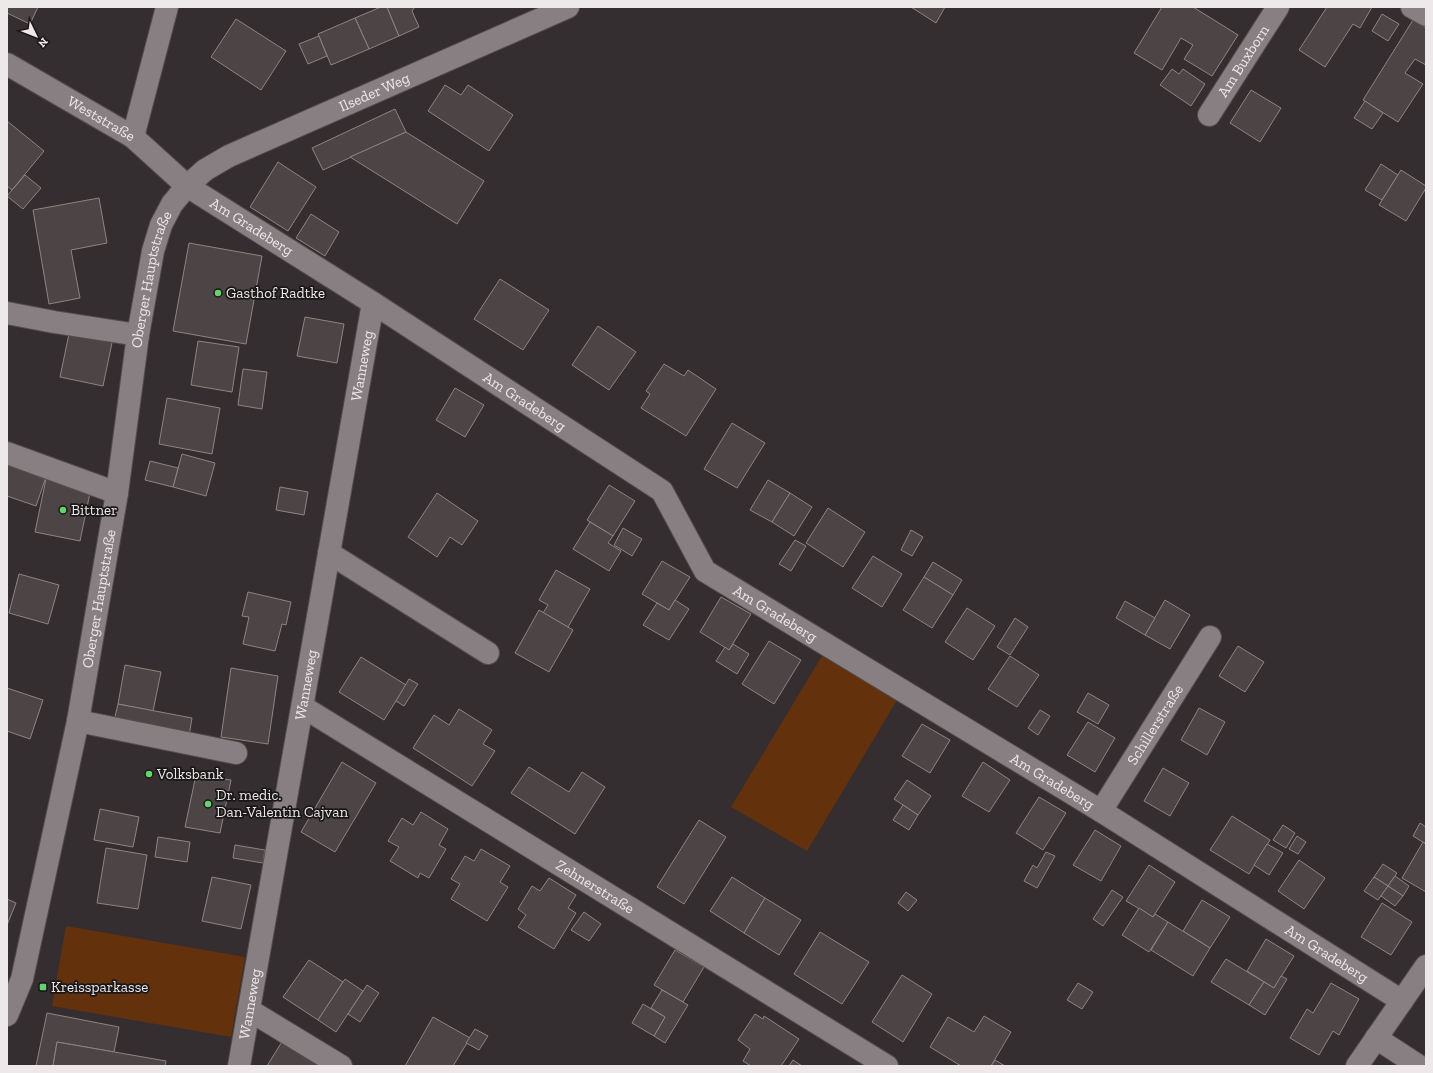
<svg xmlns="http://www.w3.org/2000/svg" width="1433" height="1073" font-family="'Zilla Slab',serif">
<rect width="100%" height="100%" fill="#352e30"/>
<g fill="#63320c">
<path d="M822,656l75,44 -90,151 -76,-44z"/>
<path d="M66,926l179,31 -14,80 -179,-31z"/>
</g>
<g fill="#4d4545" stroke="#8d8483">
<path d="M7,7h31l-8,17 -23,-11z"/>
<path d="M381,7h6l12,29 -30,13 -14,-31z"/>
<path d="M387,7h28l-3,4 7,16 -20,9z"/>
<path d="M911,7h34l-9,16z"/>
<path d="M1162,7h31l45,28 -26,41 -28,-17 9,-14 -12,-7 -19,32 -28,-17z"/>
<path d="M1327,7h45l-12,21 -7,-4 -28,43 -26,-17z"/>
<path d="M1382,14l17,10 -11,17 -16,-10z"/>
<path d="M355,18l14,31 -38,16 -13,-31z"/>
<path d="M236,19l50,32 -25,39 -50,-33z"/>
<path d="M1413,20l13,8v37l-11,-6 -10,14 18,11 -25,38 -35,-22z"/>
<path d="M319,36l8,20 -19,8 -9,-20z"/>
<path d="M1172,69l7,5 4,-5 22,15 -14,22 -31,-21z"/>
<path d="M445,85l16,10 7,-10 45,30 -24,36 -61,-40z"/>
<path d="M1251,90l30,18 -21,34 -30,-19z"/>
<path d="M1365,101l18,12 -11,16 -18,-11z"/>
<path d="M395,109l11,23 -83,38 -11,-22z"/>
<path d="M7,121l37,30 -32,39 -5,-4z"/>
<path d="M406,132l78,49 -27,43 -107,-67z"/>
<path d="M278,162l38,25 -28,44 -38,-24z"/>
<path d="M1381,164l17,11 -16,25 -17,-10z"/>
<path d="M1401,170l25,16v2l-20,33 -27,-16z"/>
<path d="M25,175l16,13 -18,21 -16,-13z"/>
<path d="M99,198l8,45 -36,7 9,48 -31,6 -16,-94z"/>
<path d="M311,214l28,18 -14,24 -29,-18z"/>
<path d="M189,243l73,13 -16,88 -73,-13z"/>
<path d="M500,279l49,31 -26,40 -49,-31z"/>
<path d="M305,317l39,7 -7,39 -40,-7z"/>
<path d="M598,326l38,26 -27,38 -37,-25z"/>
<path d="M70,329l43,9 -10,48 -43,-9z"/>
<path d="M198,341l41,6 -7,45 -41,-7z"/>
<path d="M664,364l20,12 4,-6 28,19 -30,47 -45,-28 9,-14 -4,-3z"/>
<path d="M243,369l24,3 -5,37 -24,-4z"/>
<path d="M455,388l29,17 -19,32 -29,-17z"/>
<path d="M167,398l53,10 -8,46 -53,-10z"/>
<path d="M732,423l33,20 -28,45 -33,-19z"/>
<path d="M182,454l33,9 -9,33 -33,-9z"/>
<path d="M150,461l28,7 -5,19 -28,-7z"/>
<path d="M7,464l39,13 -10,29 -29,-10z"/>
<path d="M46,479l45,9 -11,53 -45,-9z"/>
<path d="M768,480l22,13 -18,29 -22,-12z"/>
<path d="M609,485l26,16 -22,35 -26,-16z"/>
<path d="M280,487l28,5 -4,23 -28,-5z"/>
<path d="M437,493l41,28 -16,24 -12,-8 -13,20 -29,-20z"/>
<path d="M790,493l22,14 -18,29 -22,-14z"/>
<path d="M828,508l37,24 -22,35 -37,-24z"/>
<path d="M590,522l23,14 -5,7 13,8 -12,20 -36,-22z"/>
<path d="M623,528l19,11 -10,17 -18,-11z"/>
<path d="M911,530l12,7 -11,19 -11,-6z"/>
<path d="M795,540l11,6 -15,25 -12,-7z"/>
<path d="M873,556l29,18 -20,33 -30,-19z"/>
<path d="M662,561l28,16 -21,33 -27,-16z"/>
<path d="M933,562l29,18 -9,15 -29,-18z"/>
<path d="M556,570l34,19 -22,38 -25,-14 5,-8 -9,-5z"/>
<path d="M19,574l40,11 -11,39 -39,-11z"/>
<path d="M924,577l29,18 -21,33 -29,-18z"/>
<path d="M248,592l43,10 -5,23 -4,-1 -7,27 -32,-7 6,-27 -7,-1z"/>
<path d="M721,597l30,17 -22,36 -29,-18z"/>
<path d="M675,600l14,9 -20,31 -26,-15 14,-22 12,7z"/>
<path d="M1165,600l25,15 -20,34 -25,-14z"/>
<path d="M1125,601l30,17 -10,17 -29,-17z"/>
<path d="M967,608l28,18 -22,34 -28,-18z"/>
<path d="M539,610l34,20 -24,42 -34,-19z"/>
<path d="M1015,618l13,9 -18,28 -13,-8z"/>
<path d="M769,641l32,19 -27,44 -32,-20z"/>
<path d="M733,644l16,10 -12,20 -21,-13 9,-14 4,3z"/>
<path d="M1238,646l26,16 -19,30 -26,-16z"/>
<path d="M1010,656l29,19 -22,32 -29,-18z"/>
<path d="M361,657l45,28 -22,35 -45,-28z"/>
<path d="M125,665l36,7 -8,39 -35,-7z"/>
<path d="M231,668l47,8 -10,68 -47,-7z"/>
<path d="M409,679l9,5 -14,22 -8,-5z"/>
<path d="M7,688l36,12 -13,39 -23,-8z"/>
<path d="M1088,693l21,12 -11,19 -21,-12z"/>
<path d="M118,704l74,14 -3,18 -75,-15z"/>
<path d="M1199,708l26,14 -18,33 -26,-15z"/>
<path d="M459,709l33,21 -9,14 12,7 -23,35 -59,-38 21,-33 15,10z"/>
<path d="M1040,710l10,6 -12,19 -10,-7z"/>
<path d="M1088,722l27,16 -20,34 -28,-17z"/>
<path d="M922,724l28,16 -20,33 -28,-17z"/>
<path d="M342,762l34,21 -41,69 -34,-20z"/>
<path d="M983,762l27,18 -21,32 -27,-16z"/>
<path d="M529,767l40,25 13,-20 23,15 -30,47 -64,-41z"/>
<path d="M1163,768l26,15 -19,33 -26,-15z"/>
<path d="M196,775l35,5 -11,53 -35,-6z"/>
<path d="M907,780l24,16 -13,19 -24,-16z"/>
<path d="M1039,797l27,16 -23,37 -27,-17z"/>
<path d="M903,805l15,10 -9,15 -16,-10z"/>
<path d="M100,809l39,8 -6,30 -39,-7z"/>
<path d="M421,812l27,17 -9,16 7,4 -17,29 -9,-5 -2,5 -28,-17 9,-14 -11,-6 14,-23 11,7z"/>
<path d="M1232,816l38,24 -21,34 -39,-24z"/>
<path d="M699,820l27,17 -42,67 -27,-17z"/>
<path d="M1420,823l6,4v17l-13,-8z"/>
<path d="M1283,825l12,8 -9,15 -13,-8z"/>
<path d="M1095,830l26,16 -20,35 -28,-16z"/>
<path d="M1297,836l9,6 -8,12 -9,-5z"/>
<path d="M158,837l32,5 -3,20 -32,-5z"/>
<path d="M1423,842l3,2v48l-24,-14z"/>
<path d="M1267,844l16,9 -14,22 -15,-10z"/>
<path d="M235,845l30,5 -2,13 -30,-5z"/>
<path d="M106,848l41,7 -9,54 -41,-6z"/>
<path d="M481,849l29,17 -10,16 8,5 -21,34 -36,-22 9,-15 -9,-5 14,-23 9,5z"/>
<path d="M1046,852l9,4 -18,32 -13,-7 9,-16 4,3z"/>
<path d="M1299,860l26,18 -21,31 -26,-18z"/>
<path d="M1383,864l14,9 -9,13 -14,-9z"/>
<path d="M1149,865l26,17 -22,35 -27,-16z"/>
<path d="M1395,876l14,10 -6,10 -15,-10z"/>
<path d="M212,877l39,8 -10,44 -39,-8z"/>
<path d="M732,877l33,21 -21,35 -34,-22z"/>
<path d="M1374,877l14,9 -10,14 -14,-9z"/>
<path d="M549,878l27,17 -8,13 8,5 -22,36 -36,-22 8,-12 -8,-6 14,-23 8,5z"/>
<path d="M1388,886l15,10 -8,10 -14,-10z"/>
<path d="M1112,890l11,7 -20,29 -10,-7z"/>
<path d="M906,892l11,8 -9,11 -10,-8z"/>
<path d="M765,898l36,22 -22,35 -35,-22z"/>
<path d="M7,899l9,4 -9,22z"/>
<path d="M1202,900l28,17 -20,31 -27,-17z"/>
<path d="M1382,903l30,19 -21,33 -30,-18z"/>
<path d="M1139,908l14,9 2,-3 13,8 -19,30 -27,-17z"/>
<path d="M584,912l17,12 -12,17 -18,-11z"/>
<path d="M1168,922l42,26 -17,28 -42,-26z"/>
<path d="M820,932l49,30 -27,42 -48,-30z"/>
<path d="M1266,939l28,17 -20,32 -27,-17z"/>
<path d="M675,950l29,17 -21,35 -29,-17z"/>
<path d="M1226,959l38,23 -15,23 -38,-23z"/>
<path d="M309,960l34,22 -25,38 -35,-23z"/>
<path d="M902,975l30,19 -29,48 -31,-20z"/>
<path d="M1281,976l6,3 -22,36 -16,-10 15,-23 10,6z"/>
<path d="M345,979l18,12 -27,41 -18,-12z"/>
<path d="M1078,983l15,9 -11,17 -15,-9z"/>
<path d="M1331,983l28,16 -20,36 -6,-4 -14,24 -29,-17 17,-29 6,4z"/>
<path d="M367,985l12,8 -19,29 -12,-8z"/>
<path d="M662,990l26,15 -23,38 -11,-7 11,-19 -14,-9z"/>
<path d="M643,1004l22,13 -11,19 -22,-13z"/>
<path d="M47,1013l72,14 -5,25 -57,-10 -4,24h-17z"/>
<path d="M755,1014l8,5 1,-3 35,23 -18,27h-30l-8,-5 7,-12 -12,-9z"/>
<path d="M984,1016l27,16 -20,34h-30l-31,-19 18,-30 26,15z"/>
<path d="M433,1017l37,21 -17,28h-48z"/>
<path d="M475,1029l13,7 -9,14 -13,-7z"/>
<path d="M283,1040l40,26h-56z"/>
<path d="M57,1042l109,19 -1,5h-112z"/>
<path d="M793,1060l9,6h-13z"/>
<path d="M995,1060l10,6h-14z"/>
</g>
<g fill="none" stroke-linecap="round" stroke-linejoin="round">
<g stroke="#524d4f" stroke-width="24">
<g id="minor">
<path d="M1412,7l14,8"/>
<path id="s1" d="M7,64l126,73 54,49 186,117 289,188 43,80 396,240 301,190"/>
<path id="s2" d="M1209,115l69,-108"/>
<path d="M133,137l34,-130"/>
<path d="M7,313l47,9 84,13"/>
<path d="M7,453l110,40"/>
<path d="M329,553l159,100"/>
<path id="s3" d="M303,707l584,359"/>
<path d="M78,721l158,32"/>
<path id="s4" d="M1101,811l109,-174"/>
<path d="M249,1010l92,56"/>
<path id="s5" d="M7,1015l15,-36 56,-258 39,-228 21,-158 15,-84 8,-26 11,-21 15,-18 18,-16 24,-14 339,-149"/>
<path d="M1376,1038l43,28"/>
<path id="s6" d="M239,1066l134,-763"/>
<path d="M1357,1066l69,-100"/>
</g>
</g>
<use href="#minor" stroke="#887f82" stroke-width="22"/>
</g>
<g fill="#63d469" stroke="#1a1718" stroke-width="1.5">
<circle cx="218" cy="293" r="4"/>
<circle cx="63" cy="510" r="4"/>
<circle cx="149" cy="774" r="4"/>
<circle cx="208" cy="804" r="4"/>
<rect x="39" y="983" width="8" height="8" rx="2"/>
</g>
<g text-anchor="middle" stroke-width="3.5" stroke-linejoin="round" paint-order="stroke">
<g font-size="15" fill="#ede8ea" stroke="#1a1718">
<text dy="5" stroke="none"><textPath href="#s2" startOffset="64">Am Buxborn</textPath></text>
<text dy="5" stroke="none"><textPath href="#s5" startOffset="1064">Ilseder Weg</textPath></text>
<text dy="5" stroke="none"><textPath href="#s1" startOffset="109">Weststraße</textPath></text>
<text dy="5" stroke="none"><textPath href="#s1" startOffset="295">Am Gradeberg</textPath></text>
<text dy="5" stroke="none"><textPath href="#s5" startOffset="751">Oberger Hauptstraße</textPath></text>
<text dy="5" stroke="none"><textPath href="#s6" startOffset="711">Wanneweg</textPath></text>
<text dy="5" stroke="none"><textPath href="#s1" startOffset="619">Am Gradeberg</textPath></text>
<text dy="5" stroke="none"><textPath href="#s5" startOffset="427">Oberger Hauptstraße</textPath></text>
<text dy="5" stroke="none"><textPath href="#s1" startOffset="956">Am Gradeberg</textPath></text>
<text dy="5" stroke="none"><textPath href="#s6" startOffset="387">Wanneweg</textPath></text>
<text dy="5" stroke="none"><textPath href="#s4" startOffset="102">Schillerstraße</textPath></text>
<text dy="5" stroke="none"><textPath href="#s1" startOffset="1280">Am Gradeberg</textPath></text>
<text dy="5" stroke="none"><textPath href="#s3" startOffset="343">Zehnerstraße</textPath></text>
<text dy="5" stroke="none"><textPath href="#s1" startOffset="1604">Am Gradeberg</textPath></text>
<text dy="5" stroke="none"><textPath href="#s6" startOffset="63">Wanneweg</textPath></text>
</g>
<g font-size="15" fill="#ede8ea" stroke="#1a1718" text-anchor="start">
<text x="226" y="298">Gasthof Radtke</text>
<text x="71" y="515">Bittner</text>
<text x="157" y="779">Volksbank</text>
<text x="216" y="800">Dr. medic.<tspan x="216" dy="17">Dan-Valentin Cajvan</tspan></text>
<text x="51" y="992">Kreissparkasse</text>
</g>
</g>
<rect width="1433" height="1073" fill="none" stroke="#ede8ea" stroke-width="16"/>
<g transform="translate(36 36) rotate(133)" stroke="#1a1718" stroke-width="3" paint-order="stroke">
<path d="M0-3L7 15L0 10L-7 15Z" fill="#ede8ea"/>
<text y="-6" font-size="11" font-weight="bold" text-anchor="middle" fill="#ede8ea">N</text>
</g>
</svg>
